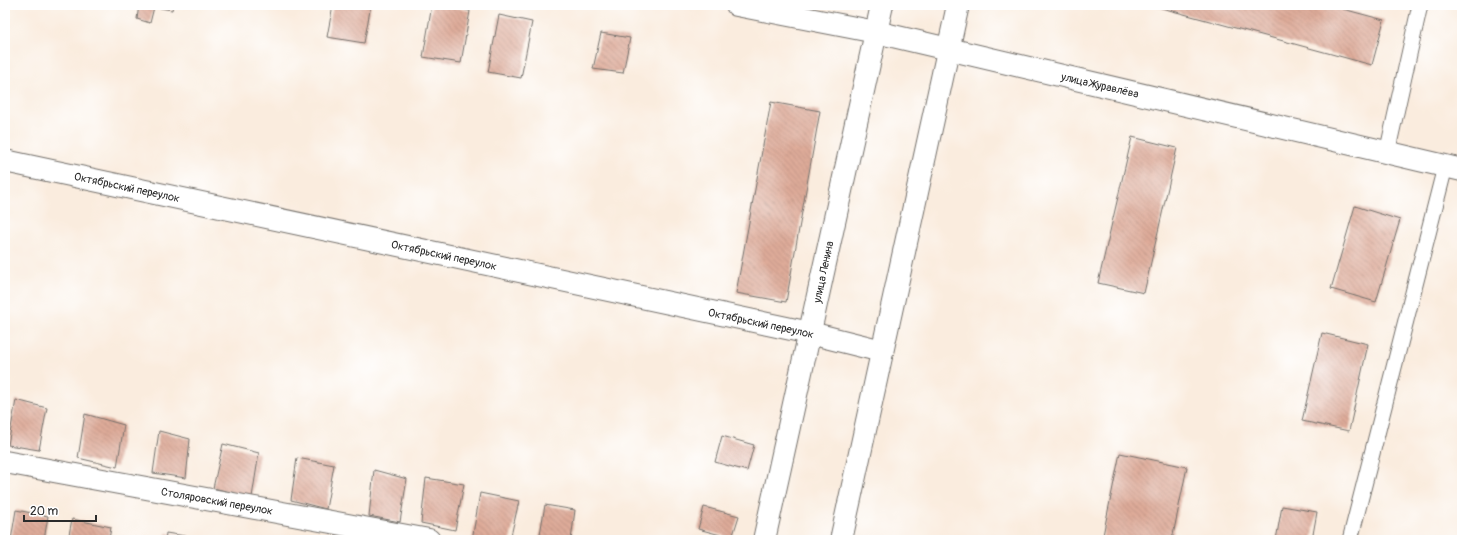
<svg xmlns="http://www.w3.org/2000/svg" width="1467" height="545" font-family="Pangolin,sans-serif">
<defs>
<pattern id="building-back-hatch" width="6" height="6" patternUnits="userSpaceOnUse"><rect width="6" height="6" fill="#deab99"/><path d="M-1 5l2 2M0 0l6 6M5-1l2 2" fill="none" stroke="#b48b7d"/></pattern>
</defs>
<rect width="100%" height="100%" fill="#fff"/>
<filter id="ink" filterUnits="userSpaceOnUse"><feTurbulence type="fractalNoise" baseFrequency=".025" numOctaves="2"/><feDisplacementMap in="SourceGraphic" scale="8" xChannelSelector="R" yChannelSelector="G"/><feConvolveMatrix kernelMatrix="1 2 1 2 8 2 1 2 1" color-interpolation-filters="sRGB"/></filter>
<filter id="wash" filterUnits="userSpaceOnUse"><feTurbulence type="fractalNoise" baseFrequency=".012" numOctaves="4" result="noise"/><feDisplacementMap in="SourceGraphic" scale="16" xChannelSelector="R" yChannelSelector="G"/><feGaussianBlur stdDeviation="0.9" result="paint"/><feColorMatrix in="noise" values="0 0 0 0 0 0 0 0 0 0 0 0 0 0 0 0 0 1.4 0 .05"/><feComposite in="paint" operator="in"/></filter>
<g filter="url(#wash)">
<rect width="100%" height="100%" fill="#faecde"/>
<g id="blocks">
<g fill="url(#building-back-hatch)">
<path d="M139,5h34l-1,5 -18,-3 -4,16 -13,-4z"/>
<path d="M333,5h38l-7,38 -37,-6z"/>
<path d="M432,5h14l24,6 -9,52 -38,-6z"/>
<path d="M1159,5h169l56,15 -12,45 -214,-58z"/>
<path d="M499,15l33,7 -11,56 -33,-6z"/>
<path d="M601,33l29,5 -7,35 -30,-4z"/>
<path d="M771,102l49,9 -34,191 -50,-9z"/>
<path d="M1132,137l45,11 -33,145 -46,-10z"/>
<path d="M1355,206l45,14 -24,82 -45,-13z"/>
<path d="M1322,333l46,11 -19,87 -47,-10z"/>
<path d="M16,400l31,8 -8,42 -31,-5z"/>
<path d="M85,414l39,11 -7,42 -39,-9z"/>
<path d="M159,431l31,8 -4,39 -33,-5z"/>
<path d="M722,436l32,9 -7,26 -32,-9z"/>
<path d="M223,444l36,9 -7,44 -39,-9z"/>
<path d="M1120,453l67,14 -15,73h-70z"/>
<path d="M297,458l37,7 -8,44 -35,-9z"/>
<path d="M374,470l33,9 -7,43 -31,-6z"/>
<path d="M426,478l38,6 -9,46 -34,-7z"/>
<path d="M480,493l39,8 -9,39h-38z"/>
<path d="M545,505l30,5 -4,30h-32z"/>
<path d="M1282,506l35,6 -5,28h-36z"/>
<path d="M704,507l35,9 -7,22 -34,-9z"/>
<path d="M16,510l32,6 -4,24h-33z"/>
<path d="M72,519l39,8 -2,13h-41z"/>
<path d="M166,533l25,4v3h-26z"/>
</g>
</g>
</g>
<g filter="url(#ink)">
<use href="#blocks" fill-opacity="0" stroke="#736f6a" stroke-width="1"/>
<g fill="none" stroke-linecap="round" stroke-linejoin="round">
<g stroke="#736f6a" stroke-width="17">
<g id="service">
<path d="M1387,153l33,-148"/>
<path d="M1350,540l95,-373"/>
</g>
</g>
<g stroke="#736f6a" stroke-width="24">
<g id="minor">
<path d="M737,5l139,27 586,138"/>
<path d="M5,161l805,172 72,18"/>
<path d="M5,462l424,78"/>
<path d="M764,540l118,-535"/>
<path d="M841,540l117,-535"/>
</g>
</g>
<use href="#service" stroke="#fff" stroke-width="15"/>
<use href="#minor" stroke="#fff" stroke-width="22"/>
</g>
</g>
<g text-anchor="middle" stroke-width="3" stroke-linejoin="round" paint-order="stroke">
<g font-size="11" fill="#2b2b2b" stroke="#fff">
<text transform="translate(1100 85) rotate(13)" y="4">улица Журавлёва</text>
<text transform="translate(127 187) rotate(12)" y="4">Октябрьский переулок</text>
<text transform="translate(444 255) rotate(12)" y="4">Октябрьский переулок</text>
<text transform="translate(823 272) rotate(-78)" y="4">улица Ленина</text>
<text transform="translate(761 323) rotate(12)" y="4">Октябрьский переулок</text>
<text transform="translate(217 501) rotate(10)" y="4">Столяровский переулок</text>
</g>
</g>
<rect width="1467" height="545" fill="none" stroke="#fff" stroke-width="20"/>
<path d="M24 515v6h72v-6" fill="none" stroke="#2b2b2b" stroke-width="2"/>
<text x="30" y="515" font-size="12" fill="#2b2b2b" stroke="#ffffff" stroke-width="3" paint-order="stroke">20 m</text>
</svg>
